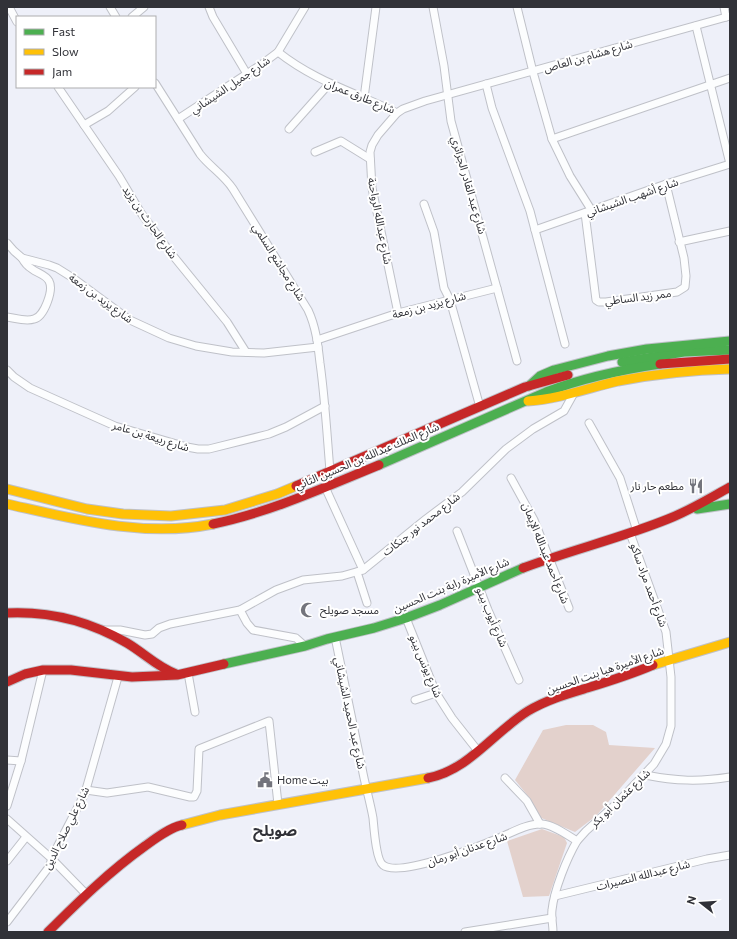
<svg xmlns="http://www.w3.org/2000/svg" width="737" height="939" font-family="Commissioner,'Noto Sans Arabic',sans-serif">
<rect width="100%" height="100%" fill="#eef0f9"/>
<g fill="#e3d1cc">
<path d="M566,725h27l13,7 3,13 46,3 -59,68 -21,16 -36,-15 -11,-21 -13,-16 28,-50z"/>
<path d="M542,829l22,8 3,6 -18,53 -26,1 -16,-56z"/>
</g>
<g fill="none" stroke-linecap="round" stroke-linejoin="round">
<g stroke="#bfc1c8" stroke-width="9">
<g id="street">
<path d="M9,7l8,15"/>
<path d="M110,7l6,10"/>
<path d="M209,7l4,10 34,57"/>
<path d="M433,7l11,59 7,55 66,240"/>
<path d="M517,7l16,65 19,67 18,37 22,35"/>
<path d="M724,7l2,10"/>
<path d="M132,17l12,-10"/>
<path d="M696,26l34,138"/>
<path d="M278,52c38,30 77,40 119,61"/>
<path d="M155,83l45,71c10,13 24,21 33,35l75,121c8,17 10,35 12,53 5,36 7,72 10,108"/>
<path d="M486,84l6,24 38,103 35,133"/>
<path d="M58,87l61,89 22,37 29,39 57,70 19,30"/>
<path d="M364,98l12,-91"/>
<path d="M178,119l84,-55 16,-12 27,-45"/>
<path d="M84,125l24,-14 27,-24"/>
<path d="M289,129l40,-45"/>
<path d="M552,139l178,-61"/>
<path d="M315,152l26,-11 29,18"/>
<path d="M424,204l10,28 10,56 6,12 30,107"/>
<path d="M585,213l11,87 3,2h7l71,-10 8,-5 1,-11 -2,-18 -18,-74"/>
<path d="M535,230l131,-46 64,-20"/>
<path d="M679,242l51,-11"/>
<path d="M7,243l7,8 8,7 27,7 8,3 16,10 57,42 39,18 27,8 36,6 32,1 54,-6"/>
<path d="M398,313l-26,-125 -2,-36 2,-7 6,-10 19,-22 6,-4 22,-8 305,-85"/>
<path d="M7,317c8,1 19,5 27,2 10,-2 20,-29 15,-38 -3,-6 -12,-8 -17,-12 -5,-3 -8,-7 -10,-11"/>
<path d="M317,340l81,-27 99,-25"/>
<path d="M7,370l7,7 16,11 67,30 18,8 72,21 11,2h11l60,-15 17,-7 39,-21"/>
<path d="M589,423l31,55 17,53"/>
<path d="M511,478l23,42 35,88"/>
<path d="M325,487l38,83"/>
<path d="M457,531l31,79 31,70"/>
<path d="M357,572l10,31"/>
<path d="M240,610l7,13 6,7 43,8 9,8"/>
<path d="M406,618l30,75 16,25 26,33"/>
<path d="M103,630h17l25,5 7,-1 7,-6 11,-4 70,-14 36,-20 27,-10 39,-4 21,-6 63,-51 36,-27 44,-43 27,-20 31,-18 10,-18"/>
<path d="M335,637c9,44 18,87 27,131 3,17 8,33 11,50 1,10 3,42 10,47 16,13 97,-19 116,-27 12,-5 29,-15 43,-14 12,1 25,11 35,17"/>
<path d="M188,673l7,39"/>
<path d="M415,700l21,-7"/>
<path d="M7,760l14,1"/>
<path d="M645,775c31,6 54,7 85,2"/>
<path d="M505,778l22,23 13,23"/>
<path d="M86,790l21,3 41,-6 42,10h4l3,-6 2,-42 70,-28 9,83"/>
<path d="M7,806l14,-45 22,-91"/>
<path d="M7,819l45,40 34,35"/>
<path d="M7,861l19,-24"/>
<path d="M555,896l152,-37 23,-4"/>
<path d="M7,922l42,-55 5,-14 31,-60 33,-116"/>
<path d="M465,932l87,-14"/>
<path d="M553,932c0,-7 -2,-15 -1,-22 2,-20 15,-52 25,-69l9,-10 31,-28 37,-39 12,-20 5,-18v-49l-5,-45 -36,-99"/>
</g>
</g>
<g stroke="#bfc1c8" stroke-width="11">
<g id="fast">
<path d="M622,362l62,-10 46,-2"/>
<path d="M529,386l11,-10 14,-6 54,-14 39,-7 83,-8"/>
<path d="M379,465l167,-73c37,-14 74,-22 114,-28"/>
<path d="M697,509l33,-5"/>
<path d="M224,664l81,-18 22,-7 47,-11 32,-10 34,-13 83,-37"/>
</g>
</g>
<g stroke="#bfc1c8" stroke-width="11">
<g id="slow">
<path d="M528,401c31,-2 60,-13 90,-20 37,-7 74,-11 112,-12"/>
<path d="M7,489l80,20 36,5 48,2 54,-6 52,-16 19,-8"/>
<path d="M7,504c67,15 137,34 206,20"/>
<path d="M653,665l77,-23"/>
<path d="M182,825l38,-10 208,-37"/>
</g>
</g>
<g stroke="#bfc1c8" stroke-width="11">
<g id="jam">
<path d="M660,364l70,-5"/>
<path d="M296,486l229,-99 43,-12"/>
<path d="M213,524c58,-12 112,-37 166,-59"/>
<path d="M523,568c48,-18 98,-30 145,-49 21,-8 42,-21 62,-32"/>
<path d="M7,613c42,-2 84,9 120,30 17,10 30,24 49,31"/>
<path d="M7,682l18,-8 18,-4h28l61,7 45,-2 47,-11"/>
<path d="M428,778c41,-8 66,-46 100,-67 18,-11 39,-17 59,-23 23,-7 45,-14 66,-23"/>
<path d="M48,932c31,-31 62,-61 97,-86 11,-8 24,-18 37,-21"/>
</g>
</g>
<use href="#street" stroke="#fcfdfe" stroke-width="7"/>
<use href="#fast" stroke="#4caf50" stroke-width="9"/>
<use href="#slow" stroke="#ffc107" stroke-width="9"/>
<use href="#jam" stroke="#c62828" stroke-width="9"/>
</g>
<defs>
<g id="restaurant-bare" transform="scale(1.2)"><path d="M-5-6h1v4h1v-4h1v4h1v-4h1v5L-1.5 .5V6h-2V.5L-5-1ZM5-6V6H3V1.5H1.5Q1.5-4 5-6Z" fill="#73747c" stroke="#fff" stroke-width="2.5" paint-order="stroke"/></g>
<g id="mosque-bare" transform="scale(1.2)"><path d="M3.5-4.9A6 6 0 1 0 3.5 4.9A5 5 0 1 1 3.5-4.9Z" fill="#73747c" stroke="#fff" stroke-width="2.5" paint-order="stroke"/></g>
<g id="civic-bare" transform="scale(1.2)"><path d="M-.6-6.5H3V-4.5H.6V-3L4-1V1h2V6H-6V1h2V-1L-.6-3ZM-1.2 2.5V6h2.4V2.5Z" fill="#73747c" stroke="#fff" stroke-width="2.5" paint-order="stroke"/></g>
</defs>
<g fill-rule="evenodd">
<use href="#restaurant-bare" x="696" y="486"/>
<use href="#mosque-bare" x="308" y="610"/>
<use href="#civic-bare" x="265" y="780"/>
</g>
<g text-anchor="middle" stroke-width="4" stroke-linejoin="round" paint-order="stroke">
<g font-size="11" fill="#313238" stroke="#fff">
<text transform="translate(588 56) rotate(-16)" y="4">شارع هشام بن العاص</text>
<text transform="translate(230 85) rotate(-34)" y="4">شارع جميل الشيشاني</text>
<text transform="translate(360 96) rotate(22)" y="4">شارع طارق عمران</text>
<text transform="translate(469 185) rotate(74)" y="4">شارع عبد القادر الجزائري</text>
<text transform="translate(632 197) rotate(-19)" y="4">شارع أشهب الشيشاني</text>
<text transform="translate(380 221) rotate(79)" y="4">شارع عبدالله الرواحنة</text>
<text transform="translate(150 222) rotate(55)" y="4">شارع الحارث بن يزيد</text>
<text transform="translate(279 262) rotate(58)" y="4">شارع مجاشع السلمي</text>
<text transform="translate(638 297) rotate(-7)" y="4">ممر زيد الساطي</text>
<text transform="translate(101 298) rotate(36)" y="4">شارع يزيد بن زمعة</text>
<text transform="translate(429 305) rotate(-15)" y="4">شارع يزيد بن زمعة</text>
<text transform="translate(151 436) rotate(17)" y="4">شارع ربيعة بن عامر</text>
<text transform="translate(367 456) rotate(-23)" y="4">شارع الملك عبدالله بن الحسين الثاني</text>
<text transform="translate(421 524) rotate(-38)" y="4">شارع محمد نور جنكات</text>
<text transform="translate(546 553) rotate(68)" y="4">شارع أحمد عبدالله الإيمان</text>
<text transform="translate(451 585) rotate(-23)" y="4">شارع الأميرة راية بنت الحسين</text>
<text transform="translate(649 585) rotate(70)" y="4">شارع أحمد مراد ساكو</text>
<text transform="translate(492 617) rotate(67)" y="4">شارع أيوب بينو</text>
<text transform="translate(426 666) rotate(67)" y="4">شارع يونس بينو</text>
<text transform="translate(605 670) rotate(-19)" y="4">شارع الأميرة هيا بنت الحسين</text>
<text transform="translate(350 713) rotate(78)" y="4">شارع عبد الحميد الشيشاني</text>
<text transform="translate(620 798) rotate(-44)" y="4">شارع عثمان أبو بكر</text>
<text transform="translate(66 828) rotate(-64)" y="4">شارع علي صلاح الدين</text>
<text transform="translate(467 849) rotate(-19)" y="4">شارع عدنان أبو رمان</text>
<text transform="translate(643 875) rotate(-14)" y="4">شارع عبدالله النصيرات</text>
</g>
<g font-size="11" fill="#313238" stroke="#fff" text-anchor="start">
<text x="684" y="490" text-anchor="end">مطعم حار نار</text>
<text x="320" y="614">مسجد صويلح</text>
<text x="277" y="784">Home بيت</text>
</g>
<g font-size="15" font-weight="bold" fill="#313238" stroke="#fff">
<text x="275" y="836">صويلح</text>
</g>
</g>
<rect width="737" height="939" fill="none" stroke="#313238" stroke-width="16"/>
<rect x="16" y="16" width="140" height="72" fill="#ffffff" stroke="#adadaf"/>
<rect x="24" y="29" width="20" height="6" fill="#4caf50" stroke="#adadaf"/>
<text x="52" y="36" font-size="12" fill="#313238">Fast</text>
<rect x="24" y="49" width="20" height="6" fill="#ffc107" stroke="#adadaf"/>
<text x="52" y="56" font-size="12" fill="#313238">Slow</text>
<rect x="24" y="69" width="20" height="6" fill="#c62828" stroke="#adadaf"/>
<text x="52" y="76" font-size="12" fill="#313238">Jam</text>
<g transform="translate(701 903) rotate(287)" stroke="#ffffff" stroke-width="3" paint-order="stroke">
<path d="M0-3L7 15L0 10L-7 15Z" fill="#313238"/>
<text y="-6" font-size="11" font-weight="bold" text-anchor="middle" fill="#313238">N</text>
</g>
</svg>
